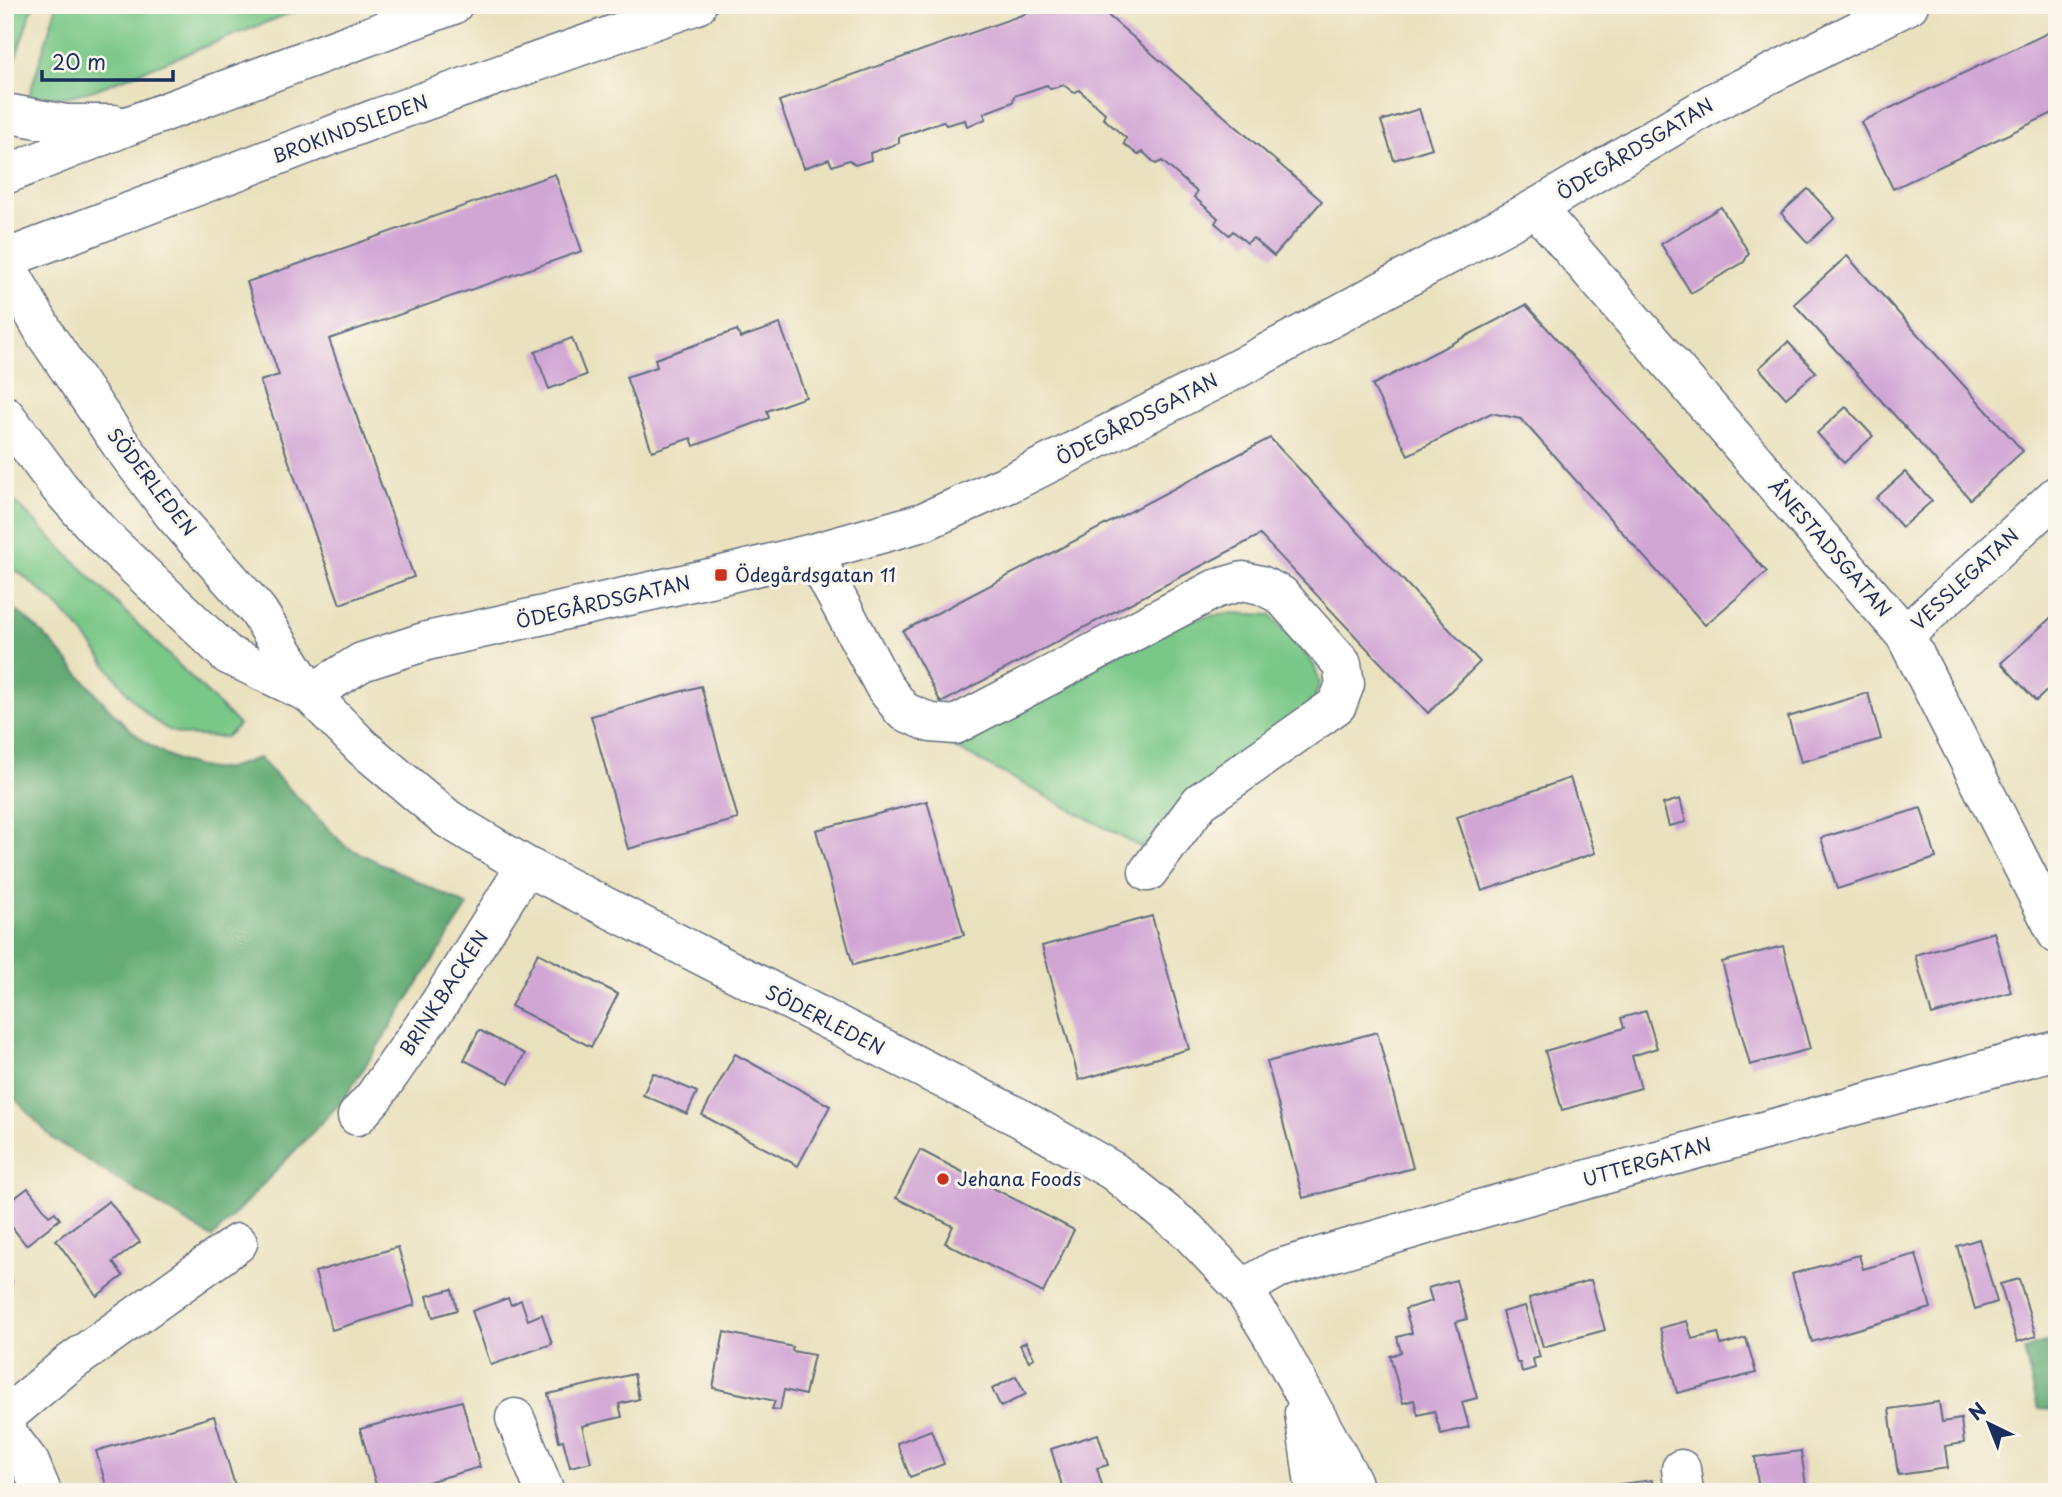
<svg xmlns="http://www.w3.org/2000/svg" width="2062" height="1497" font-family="'Playpen Sans',sans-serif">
<rect width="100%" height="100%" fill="#fbf7ec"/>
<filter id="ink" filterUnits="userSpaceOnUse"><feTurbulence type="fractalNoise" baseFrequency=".0143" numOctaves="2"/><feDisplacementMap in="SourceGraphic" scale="14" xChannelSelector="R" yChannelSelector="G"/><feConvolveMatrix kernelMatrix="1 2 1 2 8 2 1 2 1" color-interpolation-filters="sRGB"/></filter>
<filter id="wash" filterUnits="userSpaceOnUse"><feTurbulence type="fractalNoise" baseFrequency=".00686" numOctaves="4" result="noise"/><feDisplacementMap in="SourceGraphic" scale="28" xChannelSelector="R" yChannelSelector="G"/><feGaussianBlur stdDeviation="1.57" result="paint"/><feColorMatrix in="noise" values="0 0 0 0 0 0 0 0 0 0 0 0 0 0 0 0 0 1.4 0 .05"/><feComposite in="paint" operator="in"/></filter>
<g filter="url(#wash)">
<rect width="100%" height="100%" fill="#eae1be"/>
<g fill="#7ac888" stroke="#4a7c73" stroke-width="2">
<path d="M5,5h28l-26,79 -2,-1z"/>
<path d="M57,5h254l-217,85 -28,7 -37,-1z"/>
<path d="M5,492l234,233 -13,12c-18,-1 -44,1 -59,-8 -35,-20 -60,-67 -86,-98 -22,-27 -48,-48 -76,-69z"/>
<path d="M1226,613l45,2 42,48 7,19 -7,21 -171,145 -197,-106 235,-120z"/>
</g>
<g fill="#63ac74" stroke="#3f6e69" stroke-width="2">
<path d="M5,603c75,47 111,154 207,166 13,2 33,-7 47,-11l86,88 123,60 -124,193 -132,139 -159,-99 -48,-51z"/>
<path d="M2057,1339v71l-19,-1 -14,-59z"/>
</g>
<g id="blocks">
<g fill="#d1a6d5">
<path d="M1050,5h46l226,196 -48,55 -21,-18 -6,5 -14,-12 -4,4 -14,-12 3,-5 -24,-21 3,-5 -35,-31 -6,3 -13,-12 -5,3 -14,-11 2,-6 -23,-20 2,-5 -26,-23 -5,3 -10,-8 -14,4 -3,-4 -33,11 -1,6 -29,11 2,6 -19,7 -2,-6 -19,5 -3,-4 -44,16v6l-29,10 1,7 -16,5 -6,-5 -17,6 -3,-7 -25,9 -25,-67z"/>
<path d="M2054,30l3,6v75l-164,78 -32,-67z"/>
<path d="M1419,109l13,39 -38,12 -13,-39z"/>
<path d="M555,174l27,77 -253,88 85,238 -74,27 -80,-223 19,-6 -32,-93z"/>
<path d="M1808,189l27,29 -27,25 -27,-30z"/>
<path d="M1721,207l28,46 -5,9 -53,31 -30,-49z"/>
<path d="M1847,256l176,195 -53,48 -176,-195z"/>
<path d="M1526,305l241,267 -62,53 -184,-206 -30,-6 -83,42 -36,-70z"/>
<path d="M780,324l26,73 -39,14 2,7 -75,28 -3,-8 -39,13 -26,-74 31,-10 -2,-8 82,-29 3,8z"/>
<path d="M572,338l14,37 -37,14 -14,-37z"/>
<path d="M1788,342l28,30 -30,26 -27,-30z"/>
<path d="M1846,407l27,29 -29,27 -27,-30z"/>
<path d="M1270,438l210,224 -52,51 -168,-178 -319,168 -38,-72z"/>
<path d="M1905,472l27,29 -30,26 -26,-29z"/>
<path d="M2057,612v69l-21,20 -35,-38z"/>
<path d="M701,686l37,133 -110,30 -37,-133z"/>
<path d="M1868,693l13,46 -80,23 -13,-45z"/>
<path d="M1570,778l25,75 -113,38 -25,-74z"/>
<path d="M1680,799l6,23 -17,4 -6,-22z"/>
<path d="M927,801l37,134 -111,30 -37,-135z"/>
<path d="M1921,808l15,50 -99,31 -16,-51z"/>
<path d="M1152,916l37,133 -110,31 -37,-134z"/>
<path d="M1994,932l17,60 -79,23 -17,-60z"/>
<path d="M1783,946l27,103 -60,16 -28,-103z"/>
<path d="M538,953l80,41 -27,53 -80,-41z"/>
<path d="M1646,1011l11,37 -25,8 9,32 -79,22 -17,-59 79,-23 -3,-10z"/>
<path d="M479,1030l46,24 -16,29 -45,-23z"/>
<path d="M1377,1032l36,136 -110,30 -36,-136z"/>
<path d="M735,1054l95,52 -32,60 -96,-51z"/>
<path d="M653,1073l44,19 -10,22 -44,-19z"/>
<path d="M5,1107l7,9 -7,6z"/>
<path d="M920,1150l154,80 -31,63 -98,-50 8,-17 -57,-28z"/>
<path d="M28,1188l21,28 6,-4 5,7 -34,26 -21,-27v-13z"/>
<path d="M109,1201l31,41 -27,20 10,14 -26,20 -41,-56z"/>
<path d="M1979,1239l18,63 -22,7 -18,-63z"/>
<path d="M398,1247l17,58 -83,25 -17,-58z"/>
<path d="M1916,1254l15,54 -119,34 -20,-68 67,-19 4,14z"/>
<path d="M5,1272l7,9 -7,5z"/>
<path d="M2019,1279l17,57 -19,6 -17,-58z"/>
<path d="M1456,1280l11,39 -11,3 21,76 -15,4 7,25 -28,7 -7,-23 -16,4 -4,-15 -11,3 -13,-47 11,-4 -4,-15 15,-4 -7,-24 27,-8 -4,-13z"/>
<path d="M1591,1280l14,50 -62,17 -14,-49z"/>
<path d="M452,1289l5,21 -24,7 -6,-21z"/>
<path d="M508,1298l3,7 10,-5 7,20 14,-6 10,30 -61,21 -19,-54z"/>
<path d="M1525,1306l15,51 -7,2 2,9 -13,4 -2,-9h-3l-15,-51z"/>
<path d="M1687,1321l5,18 26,-6 3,12 25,-7 10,35 -79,20 -17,-65z"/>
<path d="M724,1332l69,15 -1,4 22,4 -9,40 -21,-5 -4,20 -8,-1 3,-8 -62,-13z"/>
<path d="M1026,1342l8,16 -5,3 -9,-16z"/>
<path d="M634,1374l5,25 -20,5 3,13 -40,9 9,36 -21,5 -7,-27 -4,1 -11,-47z"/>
<path d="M1016,1376l10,18 -25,13 -9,-18z"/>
<path d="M462,1401l18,66 -87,25h-15l-18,-63z"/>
<path d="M1939,1402l3,20 19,-3 3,24 -19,3 3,22 -50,7 -9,-66z"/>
<path d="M214,1416l22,73 -11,3h-117l-12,-41z"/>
<path d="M931,1430l13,34 -34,13 -13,-34z"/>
<path d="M1098,1434l10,31 -11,3 6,21 -9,3h-30l-13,-43z"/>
<path d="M1801,1451l5,35 -25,3v3h-22l-4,-35z"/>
<path d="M1652,1480l1,12h-40l-1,-7z"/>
</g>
</g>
</g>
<g filter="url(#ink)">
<use href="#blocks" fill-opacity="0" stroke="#636d80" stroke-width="2"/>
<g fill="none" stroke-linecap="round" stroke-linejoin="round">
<g stroke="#636d80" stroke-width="41">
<g id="minor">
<path d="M1536,208l369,427 152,299"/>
<path d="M813,553l71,133 19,25 28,12 24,2 260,-136 28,-8 18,4 20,10 61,69 3,20 -8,21 -137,97 -52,70"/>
<path d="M1905,635l152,-140"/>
<path d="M310,694l52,-32 65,-21 287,-64 99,-24 110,-31 85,-38 227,-114 301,-162 178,-106 195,-97"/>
<path d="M357,1116l17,-19 65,-93 87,-138"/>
<path d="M1243,1289l34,-20 203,-60 577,-159"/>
<path d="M5,1417l61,-51 172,-123"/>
<path d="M515,1418l30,74"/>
<path d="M5,1430l25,33 12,29"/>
<path d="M1681,1469l3,23"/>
</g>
</g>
<g stroke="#636d80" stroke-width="41">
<g id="major">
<path d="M5,113l61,11h48"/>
<path d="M5,175l125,-50 323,-120"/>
<path d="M5,259l372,-141 320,-113"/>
<path d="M5,263l42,74 72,105 54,72 85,97 52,83 52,53 86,72 78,47 492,251 95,54 74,59 56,59 31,50 78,142 3,11"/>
<path d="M5,415l55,73 44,49 124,118 82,39"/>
<path d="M1304,1413l11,79"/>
</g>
</g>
<use href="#minor" stroke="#fff" stroke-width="38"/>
<use href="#major" stroke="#fff" stroke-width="38"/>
</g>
</g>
<g fill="#c8321e" stroke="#fbf7ec" stroke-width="2.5">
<rect x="714" y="568" width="14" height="14" rx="3.5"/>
<circle cx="943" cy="1179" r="7"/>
</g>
<g text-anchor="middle" stroke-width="6" stroke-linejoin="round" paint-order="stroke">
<g font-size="19" fill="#1b2f5e" stroke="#fbf7ec">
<text transform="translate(350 129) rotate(-20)" y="7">BROKINDSLEDEN</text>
<text transform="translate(1635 149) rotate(-31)" y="7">ÖDEGÅRDSGATAN</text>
<text transform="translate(1137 419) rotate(-27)" y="7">ÖDEGÅRDSGATAN</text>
<text transform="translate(152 482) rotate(52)" y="7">SÖDERLEDEN</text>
<text transform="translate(1830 548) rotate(49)" y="7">ÅNESTADSGATAN</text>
<text transform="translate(1965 579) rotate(-43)" y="7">VESSLEGATAN</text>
<text transform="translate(603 602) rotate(-13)" y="7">ÖDEGÅRDSGATAN</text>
<text transform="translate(444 993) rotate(-57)" y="7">BRINKBACKEN</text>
<text transform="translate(825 1020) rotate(27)" y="7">SÖDERLEDEN</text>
<text transform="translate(1647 1162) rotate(-16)" y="7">UTTERGATAN</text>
</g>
<g font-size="19" fill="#1b2f5e" stroke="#fbf7ec" text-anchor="start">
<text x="735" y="582">Ödegårdsgatan 11</text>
<text x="957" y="1186">Jehana Foods</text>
</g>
</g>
<rect width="2062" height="1497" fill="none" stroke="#fbf7ec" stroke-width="28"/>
<g transform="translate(1989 1424) rotate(317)" stroke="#fbf7ec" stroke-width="5" paint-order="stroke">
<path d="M0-5L12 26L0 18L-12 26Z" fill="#1b2f5e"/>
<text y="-10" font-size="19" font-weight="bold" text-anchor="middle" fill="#1b2f5e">N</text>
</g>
<path d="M42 70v10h131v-10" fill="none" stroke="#1b2f5e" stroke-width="3.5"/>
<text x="52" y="70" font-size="21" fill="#1b2f5e" stroke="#fbf7ec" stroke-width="5" paint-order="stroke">20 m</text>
</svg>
